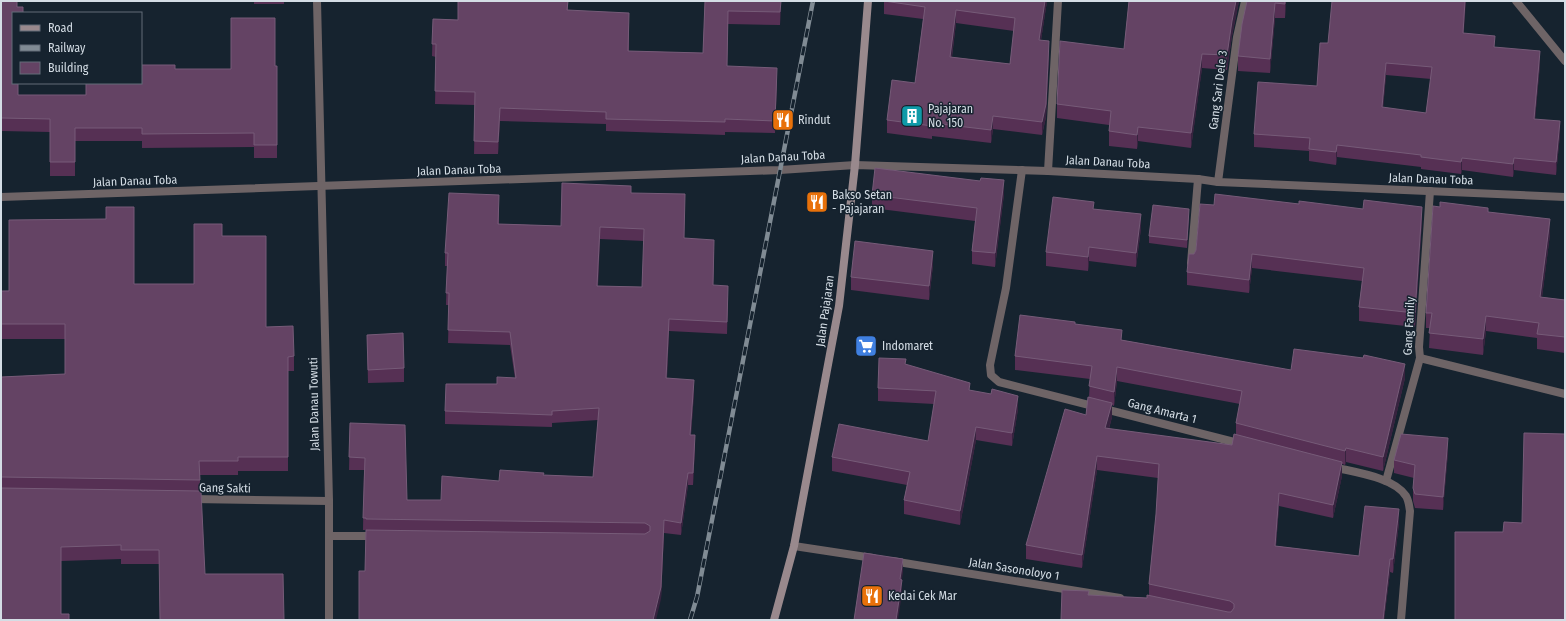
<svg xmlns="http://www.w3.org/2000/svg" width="1566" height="621" font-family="'Fira Sans Condensed',sans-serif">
<rect width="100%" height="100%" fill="#16232f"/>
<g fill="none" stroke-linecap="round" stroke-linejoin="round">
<g stroke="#6e6466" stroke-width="8">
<path d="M317,1l12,500v119"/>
<path d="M1516,1l49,60"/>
<path d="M1022,170l-16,118 -16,77 1,10 8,7 243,62"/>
<path d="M1048,171l10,-170"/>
<path d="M1218,182l19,-145 8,-36"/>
<path d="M1,197l779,-27 75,-5 193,6 150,8 20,3 347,15"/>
<path d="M1191,263l7,-84"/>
<path d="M1420,358l145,36"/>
<path d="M1333,467c20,5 61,10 73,29 3,5 3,10 4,15l-9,109"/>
<path d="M1386,481l34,-123 -1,-11 11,-156"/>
<path d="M192,499l137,2"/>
<path d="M329,536h47"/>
<path d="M794,546l79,12"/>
<path d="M892,561l228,37"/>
</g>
<path stroke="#99898d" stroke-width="8" d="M774,620l20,-74 45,-240 16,-141 13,-164"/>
<g stroke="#808b94" stroke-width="4.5">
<path id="rail" d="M690,620l7,-23 116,-596"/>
</g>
<use href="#rail" stroke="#16232f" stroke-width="3" stroke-dasharray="9" stroke-linecap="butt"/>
</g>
<g fill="#563054" fill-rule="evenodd">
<path d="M1,1l12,12 5,82h68l89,-26h56l46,-3v92h-23v-11l-112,1v-7h-67v35h-25v-44l-49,-1z"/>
<rect x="254" y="1" width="30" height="3"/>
<path d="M458,1h110v9l61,16v25l74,2 2,-52h76l-1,24 -52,-1 -1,42 50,15 -2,52 -50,-1v3l-119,-4v-7l-106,-3 -2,33h-24l1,-49 -40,-1 1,-47 -4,-1 1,-37 25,1z"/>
<path d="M884,1h163l-6,39 8,14 -3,63 -4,18 -49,-6 -2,14 -59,-7v3l-45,-6v-13l28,-37 8,-64 -39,-5zM956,23l58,8 -4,33 -58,-7z"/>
<path d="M1129,1h110l-7,35 -5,34 -25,-2 -11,80 -53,-7 -1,8 -28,-3v-21l-52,-7v-14l67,-55z"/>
<path d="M1247,1h39l-1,17h-10l-5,55 -32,-2v-15z"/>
<path d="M1464,33l31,15 45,16 -5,55 25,15 -4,41 -42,-5 -1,7 -51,-7 -1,4 -40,-5v-2l-84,-10 -1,8 -27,-4v-10l-55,-4v-13l63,-48 11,-43zM1386,75l45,4 -5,34 -43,-5z"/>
<path d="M631,193l53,45 30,14 -1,33 15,13 -1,36 -58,-3 -2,47 27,15 -3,42 4,12 -2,38h-5l-7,50 -17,-2 -3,66 -296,-28 1,-41h-3l1,-60h-15l1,-47 57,77h34l58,-19 45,-6 49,2 5,-57 -46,3v4l-107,-3v-13l52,-27 18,-6 -5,-33 -62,-2 1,-38h-3l1,-39h-2v-13l54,-46v17l62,2zM600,239l44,2 -2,46 -44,-1z"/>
<path d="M1004,194l-9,73 -23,-3v-13l3,-30 -103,-13v-13z"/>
<path d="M1214,205l208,15 -7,107 -56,-6v-14l3,-26 -110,-13 -3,25 -62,-8v-13l7,-18 2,-4z"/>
<path d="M1094,209l47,19 -5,39 -47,-6 -1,10 -42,-5v-14z"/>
<path d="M1488,212l62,22 -8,63 23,3v53l-28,-4v-11l-51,-7 -3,24 -54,-7 1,-20h-4v-15z"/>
<path d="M1189,216l-2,32 -38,-5v-7z"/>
<path d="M222,236l44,91 28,29v15h-6v100h-50v4h-38v16l-40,129 -1,-56h-38v-5l-60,2 -60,59v-243l64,-3v-35h-64v-48l133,-7h60z"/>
<path d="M933,265l-4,35 -78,-10v-13z"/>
<path d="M1075,324l47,16 169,30 114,8 -22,93 -37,-9 -1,3 -3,-1v12l-9,42 -54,-12 -3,40 83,10 40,-33 -6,50 -3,-1 -6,48h-323l28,-25 58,3 2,-3v-11l7,-70 2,-36 -61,-8 -15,98 -56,-9v-14l60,-130 3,-18 1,-18 -75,-9v-14zM1117,381l123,23 -4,19v12l-4,10 -123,-16 3,-12v-12l2,1z"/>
<path d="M367,335l37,33v14l-36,1z"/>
<path d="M906,365l112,44 -6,37 -36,-6 -16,85 -56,-11v-14l3,-15 -75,-14v-14l96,-16 6,-37 -56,-3v-13z"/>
<path d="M1448,452l-5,58 -28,-2 -2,-7v-13l1,-10 -20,-5v-13z"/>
</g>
<g fill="#37233f">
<path d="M781,1l-1,24v-13z"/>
<path d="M1045,1h2l-8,52v-13z"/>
<path d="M1236,1h3l-7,35 -5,34v-15l5,-34z"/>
<path d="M1285,1h1l-1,17z"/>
<path d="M1465,1h1l-3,45v-13z"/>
<path d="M1275,3v15l-5,55v-14z"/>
<path d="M956,10v13l-6,47v-13z"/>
<path d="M1049,41v13l-3,63 -4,18v-13z"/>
<path d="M1540,51v13l-6,67v-12z"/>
<path d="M1202,54v14l-11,80v-15z"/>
<path d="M1386,63v12l-4,45v-13z"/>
<path d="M500,108v13l-2,33v-12z"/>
<path d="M993,116v13l-2,14v-13z"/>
<path d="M1560,121v13l-4,41v-13z"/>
<path d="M1138,127v14l-1,8v-14z"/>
<path d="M1337,145v12l-1,8v-13z"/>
<path d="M1462,158v12l-1,4v-12z"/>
<path d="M1514,158v12l-1,7v-13z"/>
<path d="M1004,180v14l-9,73v-14z"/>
<path d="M1422,207v13l-7,107v-14z"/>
<path d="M1189,209v7l-2,32v-8z"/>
<path d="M1141,214v14l-5,39v-14z"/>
<path d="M1550,219v15l-10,79v-16z"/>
<path d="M600,227v12l-3,59v-12z"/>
<path d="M1089,247v14l-1,10v-14z"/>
<path d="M933,251v14l-4,35v-14z"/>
<path d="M1252,254v14l-3,25v-13z"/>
<path d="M1486,316v15l-3,24v-16z"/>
<path d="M669,319v12l-3,60v-13z"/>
<path d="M1405,364v14l-22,93v-14z"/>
<path d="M1117,367v14l-3,25v-14z"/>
<path d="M694,380v13l-4,54v-12z"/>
<path d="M1018,396v13l-6,37v-13z"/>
<path d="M1112,403v14l-7,25v-14z"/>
<path d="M976,427v13l-16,85v-14z"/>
<path d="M695,435v12l-2,38v-12z"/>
<path d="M1448,438v14l-5,58v-13z"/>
<path d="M1346,448v14l-1,3v-14z"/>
<path d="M1097,456v14l-15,98v-13z"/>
<path d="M1342,462v14l-9,42v-13z"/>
<path d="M688,473v12l-7,50v-12z"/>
<path d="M1279,493v13l-4,54v-14z"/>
<path d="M1399,509v14l-6,50v-14z"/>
<path d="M664,520v13l-3,66 -5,21h-3z"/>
<path d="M903,559v13l-3,21v-14z"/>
<path d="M1390,559v13l-6,48h-1z"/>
<path d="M902,580v13l-4,27h-2z"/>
</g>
<g fill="#644364" stroke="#765b78" fill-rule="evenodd">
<path d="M1,1h16v6h6v6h-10v70h5v12h68v-12h55v-18h34v4h56v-51h44v48h2v79h-23v-12l-112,1v-6h-67v34h-25v-43l-49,-1z"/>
<path d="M458,1h110l-1,9 62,3 -1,38 75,2 2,-52h76l-1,11 -52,-1 -1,55 50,2 -2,53 -50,-2v3l-119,-3v-7l-106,-4 -2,34 -24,-1 1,-49 -40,-1 1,-47h-4l1,-25 25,1z"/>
<path d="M884,1h161l-6,39 10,1 -3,63 -4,18 -49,-6 -2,14 -59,-7v3l-45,-6 5,-40 23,3 10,-76zM956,10l59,8 -5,46 -60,-7z"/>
<path d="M1129,1h107l-4,20 -5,34 -25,-1 -11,79 -53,-6 -1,8 -28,-4 2,-20 -54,-7 3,-63 64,8z"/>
<path d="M1247,1h38v3l-10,-1 -5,56 -32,-3 4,-32z"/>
<path d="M1332,1h133l-2,32 32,3 -1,11 46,4 -6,68 26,2 -4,41 -42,-4 -1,6 -51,-6 -1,4 -40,-5v-2l-84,-10 -1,7 -27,-3 1,-11 -56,-4 4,-52 59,4 3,-43h8zM1386,63l46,4 -6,46 -44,-6z"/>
<path d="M875,168l105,13 1,-3 23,2 -9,73 -23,-2 5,-43 -105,-13z"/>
<path d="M562,183l69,3v7l54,1 -1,44 30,2 -1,45 15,1 -1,36 -58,-3 -3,59 28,2 -4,55h5l-2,38h-5l-7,50 -17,-3 -3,67 -8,33h-294v-49h6l1,-41 279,4 5,-3v-5l-5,-3 -279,-4v-1h-3l2,-60 -16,-1 1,-34 55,2 2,75h34l1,-24 57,5 1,-11 44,3 -1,2 50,2 6,-69 -47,3v4l-107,-4 1,-27h51v-7l19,1 -6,-46 -62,-2 1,-37h-3l2,-40h-3l4,-60 50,2 -1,29 63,2zM600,227l44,2 -2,58 -45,-1z"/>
<path d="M1215,194l84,10v-3l64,8 1,-9 58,7 -7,106 -56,-6 5,-39 -112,-14 -3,26 -62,-8 2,-18h5l2,-4 4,-46 14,1z"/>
<path d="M1053,197l41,5 -1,7 48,5 -5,39 -47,-6 -1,10 -42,-5z"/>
<path d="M1440,202l48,6v4l62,7 -10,78 25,3v37l-28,-3 2,-11 -53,-7 -3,23 -54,-6 3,-20h-6l7,-107 7,1z"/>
<path d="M1153,205l36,4 -2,31 -38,-4z"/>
<path d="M106,207h28v77h60v-60h28v12h44v91l27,-1 1,30 -6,1v100h-50v4h-39l1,19 -199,-3v-100l64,-3v-50h-64v-33h8v-71l97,-1z"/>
<path d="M855,241l78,10 -4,35 -78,-9z"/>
<path d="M1020,315l55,7v2l47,6 -1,10 170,30 3,-21 69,9 1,-3 41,9 -22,93 -37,-9 -1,3 -109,-28 6,-32 -125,-24 -3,25 -25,-6 3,-20 -77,-10z"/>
<path d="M403,333l1,35 -36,2 -1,-35z"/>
<path d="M879,358l27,1 -1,5 65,19 -1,7 22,4 1,-5 26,7 -6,37 -36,-6 -16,84 -56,-11 6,-28 -78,-15 7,-33 89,17 8,-50 -58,-3z"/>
<path d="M1088,397l24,6 -7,25 127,17 2,-11 108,28 -9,43 -54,-12 -4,53 84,10 6,-50 34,3 -6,50h-3l-7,61h-322l1,-30 27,1 -1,4 59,3v-3l81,17h3l3,-4v-4l-4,-3 -81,-17 7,-70 3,-50 -62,-8 -15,99 -56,-10 39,-136 21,6z"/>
<path d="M1524,433l41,1v186h-110v-88h48l1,-10 18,1z"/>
<path d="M1401,434l47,4 -5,59 -28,-3 -2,-6 2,-23 -21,-5z"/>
<path d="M1,488l200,3 4,83h78l1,46h-144h20l-1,-70h-38v-5l-60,2v67h8v6h-68z"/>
<path d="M864,553l39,6 -3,20 2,1 -6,40h-42z"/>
</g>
<defs>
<g id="building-square" transform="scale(1.15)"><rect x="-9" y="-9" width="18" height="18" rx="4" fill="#0f9aa8" stroke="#16232f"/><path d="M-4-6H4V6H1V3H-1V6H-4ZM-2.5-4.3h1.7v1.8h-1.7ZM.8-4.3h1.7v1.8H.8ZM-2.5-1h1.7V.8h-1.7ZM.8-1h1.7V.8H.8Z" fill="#fff"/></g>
<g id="restaurant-square" transform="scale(1.15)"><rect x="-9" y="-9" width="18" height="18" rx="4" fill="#e8710a" stroke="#16232f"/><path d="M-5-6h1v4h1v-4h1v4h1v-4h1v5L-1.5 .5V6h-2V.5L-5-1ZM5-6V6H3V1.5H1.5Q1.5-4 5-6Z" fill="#fff"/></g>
<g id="supermarket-square" transform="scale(1.15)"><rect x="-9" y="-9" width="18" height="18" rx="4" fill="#3f7fe0" stroke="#16232f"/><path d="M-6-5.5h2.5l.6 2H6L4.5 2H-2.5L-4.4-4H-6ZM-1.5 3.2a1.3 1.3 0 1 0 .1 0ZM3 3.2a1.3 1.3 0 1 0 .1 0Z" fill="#fff"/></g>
</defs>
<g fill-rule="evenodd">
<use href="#building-square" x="912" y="116"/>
<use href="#restaurant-square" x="783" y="120"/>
<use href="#restaurant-square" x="817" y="202"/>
<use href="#supermarket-square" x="866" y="346"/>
<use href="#restaurant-square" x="872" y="596"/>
</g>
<g text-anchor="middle" stroke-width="3" stroke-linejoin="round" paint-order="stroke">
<g font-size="12" fill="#d4dde5" stroke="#16232f">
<text transform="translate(1218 90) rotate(-83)" y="4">Gang Sari Dele 3</text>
<text transform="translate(783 157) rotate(-3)" y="4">Jalan Danau Toba</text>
<text transform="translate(1108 162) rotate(3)" y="4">Jalan Danau Toba</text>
<text transform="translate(459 170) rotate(-2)" y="4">Jalan Danau Toba</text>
<text transform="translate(1431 179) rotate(2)" y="4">Jalan Danau Toba</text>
<text transform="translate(135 181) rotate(-2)" y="4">Jalan Danau Toba</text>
<text transform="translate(825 311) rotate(-82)" y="4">Jalan Pajajaran</text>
<text transform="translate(1409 326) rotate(-87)" y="4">Gang Family</text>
<text transform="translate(314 404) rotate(-91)" y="4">Jalan Danau Towuti</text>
<text transform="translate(1162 411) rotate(14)" y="4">Gang Amarta 1</text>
<text transform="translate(225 488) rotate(1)" y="4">Gang Sakti</text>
<text transform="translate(1014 569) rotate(9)" y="4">Jalan Sasonoloyo 1</text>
</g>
<g font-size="12" fill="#d4dde5" stroke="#16232f" text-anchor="start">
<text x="928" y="113">Pajajaran<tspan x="928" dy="14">No. 150</tspan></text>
<text x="798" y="124">Rindut</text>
<text x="832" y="199">Bakso Setan<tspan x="832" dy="14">- Pajajaran</tspan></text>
<text x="882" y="350">Indomaret</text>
<text x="888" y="600">Kedai Cek Mar</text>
</g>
</g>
<rect width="1566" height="621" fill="none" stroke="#d4dde5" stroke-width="4"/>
<rect x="12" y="12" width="130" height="72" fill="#16232f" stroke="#626d78"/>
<rect x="20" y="25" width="20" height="6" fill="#99898d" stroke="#626d78"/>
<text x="48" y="32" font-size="12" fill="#d4dde5">Road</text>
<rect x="20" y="45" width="20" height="6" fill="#808b94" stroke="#626d78"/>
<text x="48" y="52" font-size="12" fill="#d4dde5">Railway</text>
<rect x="20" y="62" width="20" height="12" fill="#644364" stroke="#626d78"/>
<text x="48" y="72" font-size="12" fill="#d4dde5">Building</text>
</svg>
